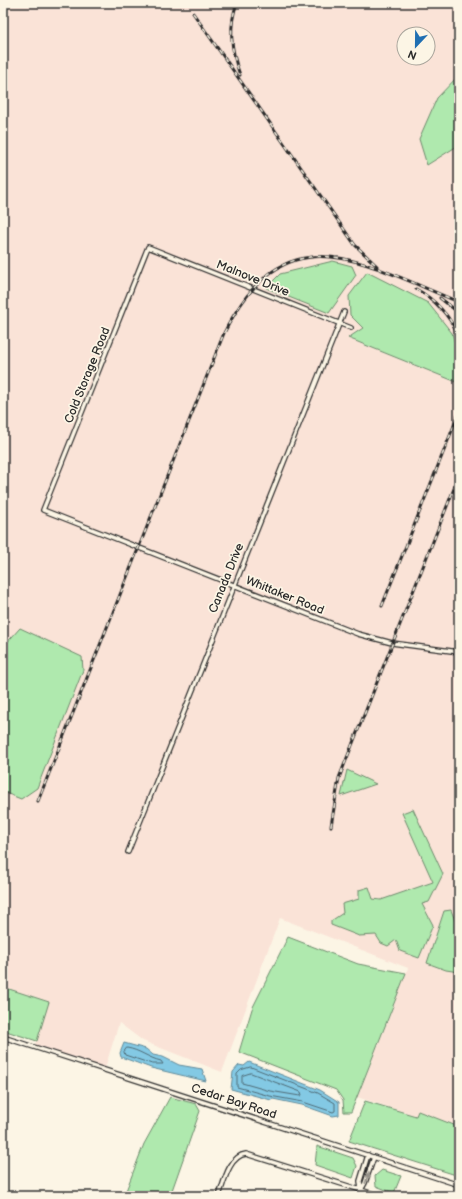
<svg xmlns="http://www.w3.org/2000/svg" width="462" height="1199" font-family="'Balsamiq Sans',sans-serif">
<rect width="100%" height="100%" fill="#fcf5e5"/>
<filter id="ink" filterUnits="userSpaceOnUse"><feTurbulence type="fractalNoise" baseFrequency=".025" numOctaves="2"/><feDisplacementMap in="SourceGraphic" scale="8" xChannelSelector="R" yChannelSelector="G"/><feConvolveMatrix kernelMatrix="1 2 1 2 8 2 1 2 1" color-interpolation-filters="sRGB"/></filter>
<g filter="url(#ink)">
<path fill="#fae3d7" fill-rule="evenodd" d="M3,3h456v72l-22,23 -10,67 32,-20v213l-7,-24 -89,-6 -15,10 111,45v744l-41,-16 -2,5 -59,-19 51,-129 -128,-50 -58,154 -79,-31 -24,-18 -14,45 -70,-23 14,-43 -46,-15zM404,34h24v24h-24z"/>
<g fill="#afe9ae" stroke="#6d8a6c">
<path d="M459,75v70l-32,20 -8,-26 18,-41z"/>
<path d="M333,261l19,5 4,9 -27,38 -63,-25 14,-14z"/>
<path d="M367,272l61,31 24,30 7,25v25l-111,-45 15,-10 -13,-13 -1,-19z"/>
<path d="M20,628l62,29 1,13 -46,118 -16,11 -18,-7v-145z"/>
<path d="M347,770l29,14 -35,12z"/>
<path d="M413,809l30,65 -14,28 -7,2 11,21 -14,33 -19,-7 -4,-11 -8,6 -7,-3 -5,-8 -17,1 -28,-11v-4l12,-8 -1,-9 17,-5v-9l10,-3 4,12 8,1 52,-18 -31,-69z"/>
<path d="M451,910l8,21v41l-13,-2 -19,-7 17,-52z"/>
<path d="M288,937l70,27 48,9 -55,139h-7l-1,-12 -7,-10 -97,-38 13,-43z"/>
<path d="M3,987l46,15 -12,39 -34,-11z"/>
<path d="M170,1097l26,7 4,7 -30,85h-46l20,-52z"/>
<path d="M365,1101l51,15 2,-5 41,16v49l-110,-35z"/>
<path d="M317,1146l36,12 4,8 -4,12 -38,-13z"/>
<path d="M382,1170l19,6 -7,17 -18,-7 -1,-10z"/>
</g>
<g fill="#83c9e4" stroke="#608a9a">
<path d="M124,1043l22,6 7,6 10,2 16,8 23,4 4,12 -55,-13 -30,-11 -1,-4z"/>
<path d="M249,1062l71,28 19,12v13l-6,1 -31,-11 -29,-6 -2,1 -40,-11 2,-17 6,-7 5,1z"/>
</g>
<g fill="none" stroke-linecap="round" stroke-linejoin="round">
<g stroke="#4e6a75" stroke-width="1">
<path d="M127,1048c13,2 21,10 34,13l2,3h-11l-27,-9 -1,-3z"/>
<path d="M251,1067l67,26 17,10v8l-2,1 -30,-10 -33,-6 -33,-9v-13l4,-4z"/>
<path d="M251,1073l50,19 1,3 -2,1 -30,-5 -28,-8v-7z"/>
</g>
<g stroke="#2b2b2b" stroke-width="6">
<g id="minor">
<path d="M351,328l-203,-81 -105,263 315,124 34,9 67,9"/>
<path d="M128,852l216,-540"/>
<path d="M3,1037l456,148"/>
<path d="M368,1155l-8,26 1,9 4,-7 9,-26"/>
<path d="M219,1196c5,-14 10,-40 27,-42l134,42"/>
<path d="M359,1196l2,-6"/>
</g>
</g>
<use href="#minor" stroke="#fcf5e5" stroke-width="3.5"/>
<g stroke="#2b2b2b" stroke-width="3">
<g id="rail">
<path d="M237,3c-9,24 -6,48 3,72"/>
<path d="M193,13l162,232 22,21"/>
<path d="M416,289c20,11 33,26 43,47"/>
<path d="M440,298l19,15"/>
<path d="M382,606l77,-193"/>
<path d="M38,801l186,-468c62,-123 138,-70 235,-31"/>
<path d="M331,826l8,-48 120,-302"/>
</g>
</g>
<use href="#rail" stroke="#fcf5e5" stroke-width="1.5" stroke-dasharray="4.5" stroke-linecap="butt"/>
</g>
<defs><path id="oneway-solid" d="M-6-.8H1V-3.2L6.5 0L1 3.2V.8H-6Z"/></defs>
<use fill="#949088" href="#oneway-solid" transform="translate(367 1178) rotate(-71)"/>
</g>
<g text-anchor="middle" stroke-width="3.5" stroke-linejoin="round" paint-order="stroke">
<g font-size="12" fill="#2b2b2b" stroke="#fcf5e5">
<text transform="translate(253 278) rotate(22)" y="4">Malnove Drive</text>
<text transform="translate(87 375) rotate(-68)" y="4">Cold Storage Road</text>
<text transform="translate(226 578) rotate(-68)" y="4">Canada Drive</text>
<text transform="translate(285 595) rotate(22)" y="4">Whittaker Road</text>
<text transform="translate(234 1101) rotate(18)" y="4">Cedar Bay Road</text>
</g>
</g>
<rect width="462" height="1199" fill="none" stroke="#fcf5e5" stroke-width="16"/>
<rect x="8" y="8" width="446" height="1183" fill="none" stroke="#2b2b2b" stroke-width="1.5" filter="url(#ink)"/>
<g transform="translate(416 46) rotate(202)"><circle r="19" fill="#fcf5e5" stroke="#a8a49b"/>
<path d="M0-3L7 15L0 10L-7 15Z" fill="#1f6fb2"/>
<text y="-6" font-size="11" font-weight="bold" text-anchor="middle" fill="#2b2b2b">N</text>
</g>
</svg>
